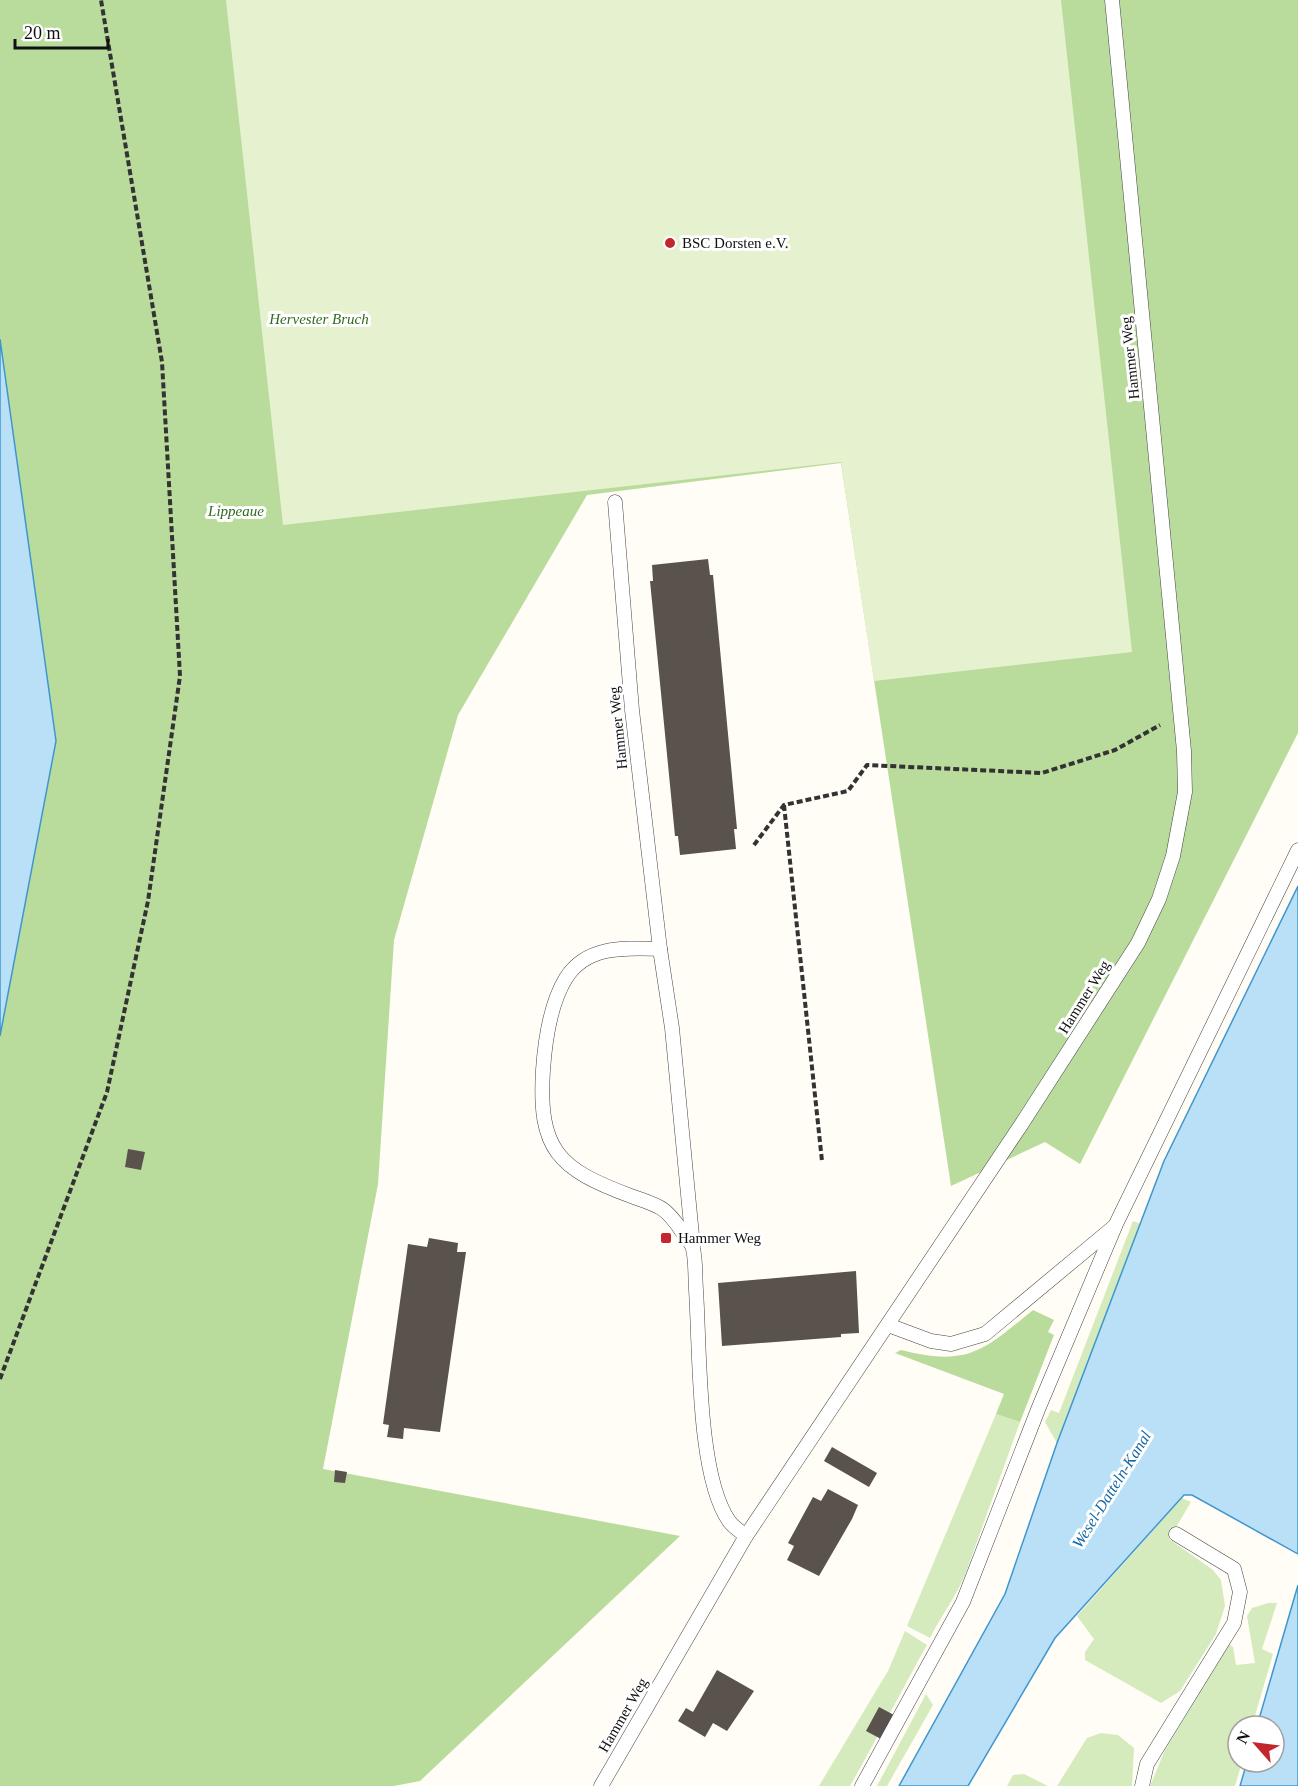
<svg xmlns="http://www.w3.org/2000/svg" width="1298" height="1786" font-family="Georgia,serif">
<rect width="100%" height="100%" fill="#fffdf5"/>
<g fill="#d5ebbd">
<path d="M1133,1221l8,3 -84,219 -12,-21 6,-12 8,3z"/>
<path d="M996,1414l24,8 -55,153c-10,23 -24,41 -35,63l-23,-12z"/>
<path d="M1182,1498l9,4 -22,37 44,31 8,10 4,26 -9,28 -36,57 -19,12 -76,-43v-8l9,-13 -17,-23z"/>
<path d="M1268,1603h9l-15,46 11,5 -21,72h-14v36h4l-7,24h-85l15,-36 64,-106 4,3 3,18 19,-2 -8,-47 5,-8z"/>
<path d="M905,1631l22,14c-26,46 -50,94 -77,141h-31l69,-115z"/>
<path d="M926,1694l7,11 -46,81h-10z"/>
<path d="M1101,1733l17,2 16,13 -2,38h-75l30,-48z"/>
<path d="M1024,1774l24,12h-41l6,-11z"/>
</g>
<g fill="#b9dc9c">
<path d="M0,0h1298v733l-218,431 -35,-22 -94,44 -110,-723 -254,32 -129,220 -64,225 -16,244 -55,285 357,67 -260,245 -26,5h-394v-750l56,-295 -56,-402z"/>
<path d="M1033,1310l21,10 -6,12 6,3 -34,87 -24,-8 8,-20 -109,-41 6,-3c67,17 82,1 132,-40z"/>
</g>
<path fill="#e6f2cf" d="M226,0h835l71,652 -258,29 -33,-219 -558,63z"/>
<g fill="#b9e0f7" stroke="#3f96cf" stroke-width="1.5">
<path d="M0,339l56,402 -56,295z"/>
<path d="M1298,886v668l-106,-59h-8l-129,143 -87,148h-69l106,-192 52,-151 107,-282z"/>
<path d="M1298,1585v201h-58l7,-24h27v-36h-17z"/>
</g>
<g fill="#5a524d">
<path d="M708,559l2,16h3l24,254h-3l2,20 -56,6 -2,-19h-3l-25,-255h3l-1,-16z"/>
<path d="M128,1149l17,3 -4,18 -16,-3z"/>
<path d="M429,1238l29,5 -1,9h9l-26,180 -36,-4 -1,11 -16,-2 2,-12 -6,-1 25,-180 19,3z"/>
<path d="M856,1271l3,62 -18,1v3l-119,9 -4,-63z"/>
<path d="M832,1447l45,26 -8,14 -45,-26z"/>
<path d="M335,1470l12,2 -2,11 -11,-1z"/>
<path d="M828,1489l30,16 -6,14 -33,57 -32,-16 7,-14 -6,-3 25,-46 8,4z"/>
<path d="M717,1670l37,21 -27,40 -14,-8 -8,14 -27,-16 8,-13 7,4z"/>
<path d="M879,1707l15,8 -13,24 -15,-8z"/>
</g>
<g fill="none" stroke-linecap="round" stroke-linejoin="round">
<g stroke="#444" stroke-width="15">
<g id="service">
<path d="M615,502l17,208 28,239 12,79 21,218"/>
<path d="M660,949c-35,-1 -73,-4 -94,29 -16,26 -21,63 -23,92 -5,80 15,99 88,126 27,10 33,9 50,34 4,6 11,13 12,19 3,12 2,28 3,41 4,58 1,185 33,231 4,6 11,10 17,15"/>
<path d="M888,1325l43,16 20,3 34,-10 130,-108"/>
<path d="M601,1786l145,-250 275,-411 117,-182 21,-44 14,-43 12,-64 -1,-41 -72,-751"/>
<path d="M862,1786l101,-184 76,-195 77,-183 182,-374"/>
<path d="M1142,1786l5,-22 87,-141 6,-31 -6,-23 -58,-35"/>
</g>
</g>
<g stroke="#333" stroke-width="4" stroke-dasharray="6 3" stroke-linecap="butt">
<path d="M784,805l38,356"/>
<path d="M754,845l30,-40 64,-14 19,-26 175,8 73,-23 45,-25"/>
<path d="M0,1379l107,-287 41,-191 32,-225 -18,-314 -61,-362"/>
</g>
<use href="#service" stroke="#fff" stroke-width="14"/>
</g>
<g fill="#c4262e" stroke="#fff" stroke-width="2">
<circle cx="670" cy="243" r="6"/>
<rect x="660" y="1232" width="12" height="12" rx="3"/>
</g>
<g text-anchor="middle" stroke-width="6" stroke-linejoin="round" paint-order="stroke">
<g font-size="15" fill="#111" stroke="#fff" text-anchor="start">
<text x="682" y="248">BSC Dorsten e.V.</text>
<text x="678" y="1243">Hammer Weg</text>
</g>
<g font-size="15" font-style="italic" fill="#2f6b1f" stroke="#fff">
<text x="319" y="324">Hervester Bruch</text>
<text x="236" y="516">Lippeaue</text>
</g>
<g font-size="15" fill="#111" stroke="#fff">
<text transform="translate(1130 358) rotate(-96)" y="5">Hammer Weg</text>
<text transform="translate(618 728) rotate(-96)" y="5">Hammer Weg</text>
<text transform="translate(1084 997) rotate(-58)" y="5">Hammer Weg</text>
<text transform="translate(623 1715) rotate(-60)" y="5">Hammer Weg</text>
</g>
<g font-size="16" font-style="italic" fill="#1768a6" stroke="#fff">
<text transform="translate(1111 1489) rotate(-58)" y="6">Wesel-Datteln-Kanal</text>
</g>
</g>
<g transform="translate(1256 1744) rotate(298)"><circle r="28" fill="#ffffff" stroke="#a0a0a0" stroke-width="1.5"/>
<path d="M0-4.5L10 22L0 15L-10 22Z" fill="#c4262e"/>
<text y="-9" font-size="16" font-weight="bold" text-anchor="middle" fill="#111111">N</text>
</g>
<path d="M15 39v9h93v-9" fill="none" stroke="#111111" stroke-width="3"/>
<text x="24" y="39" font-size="18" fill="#111111" stroke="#ffffff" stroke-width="4.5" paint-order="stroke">20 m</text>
</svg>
